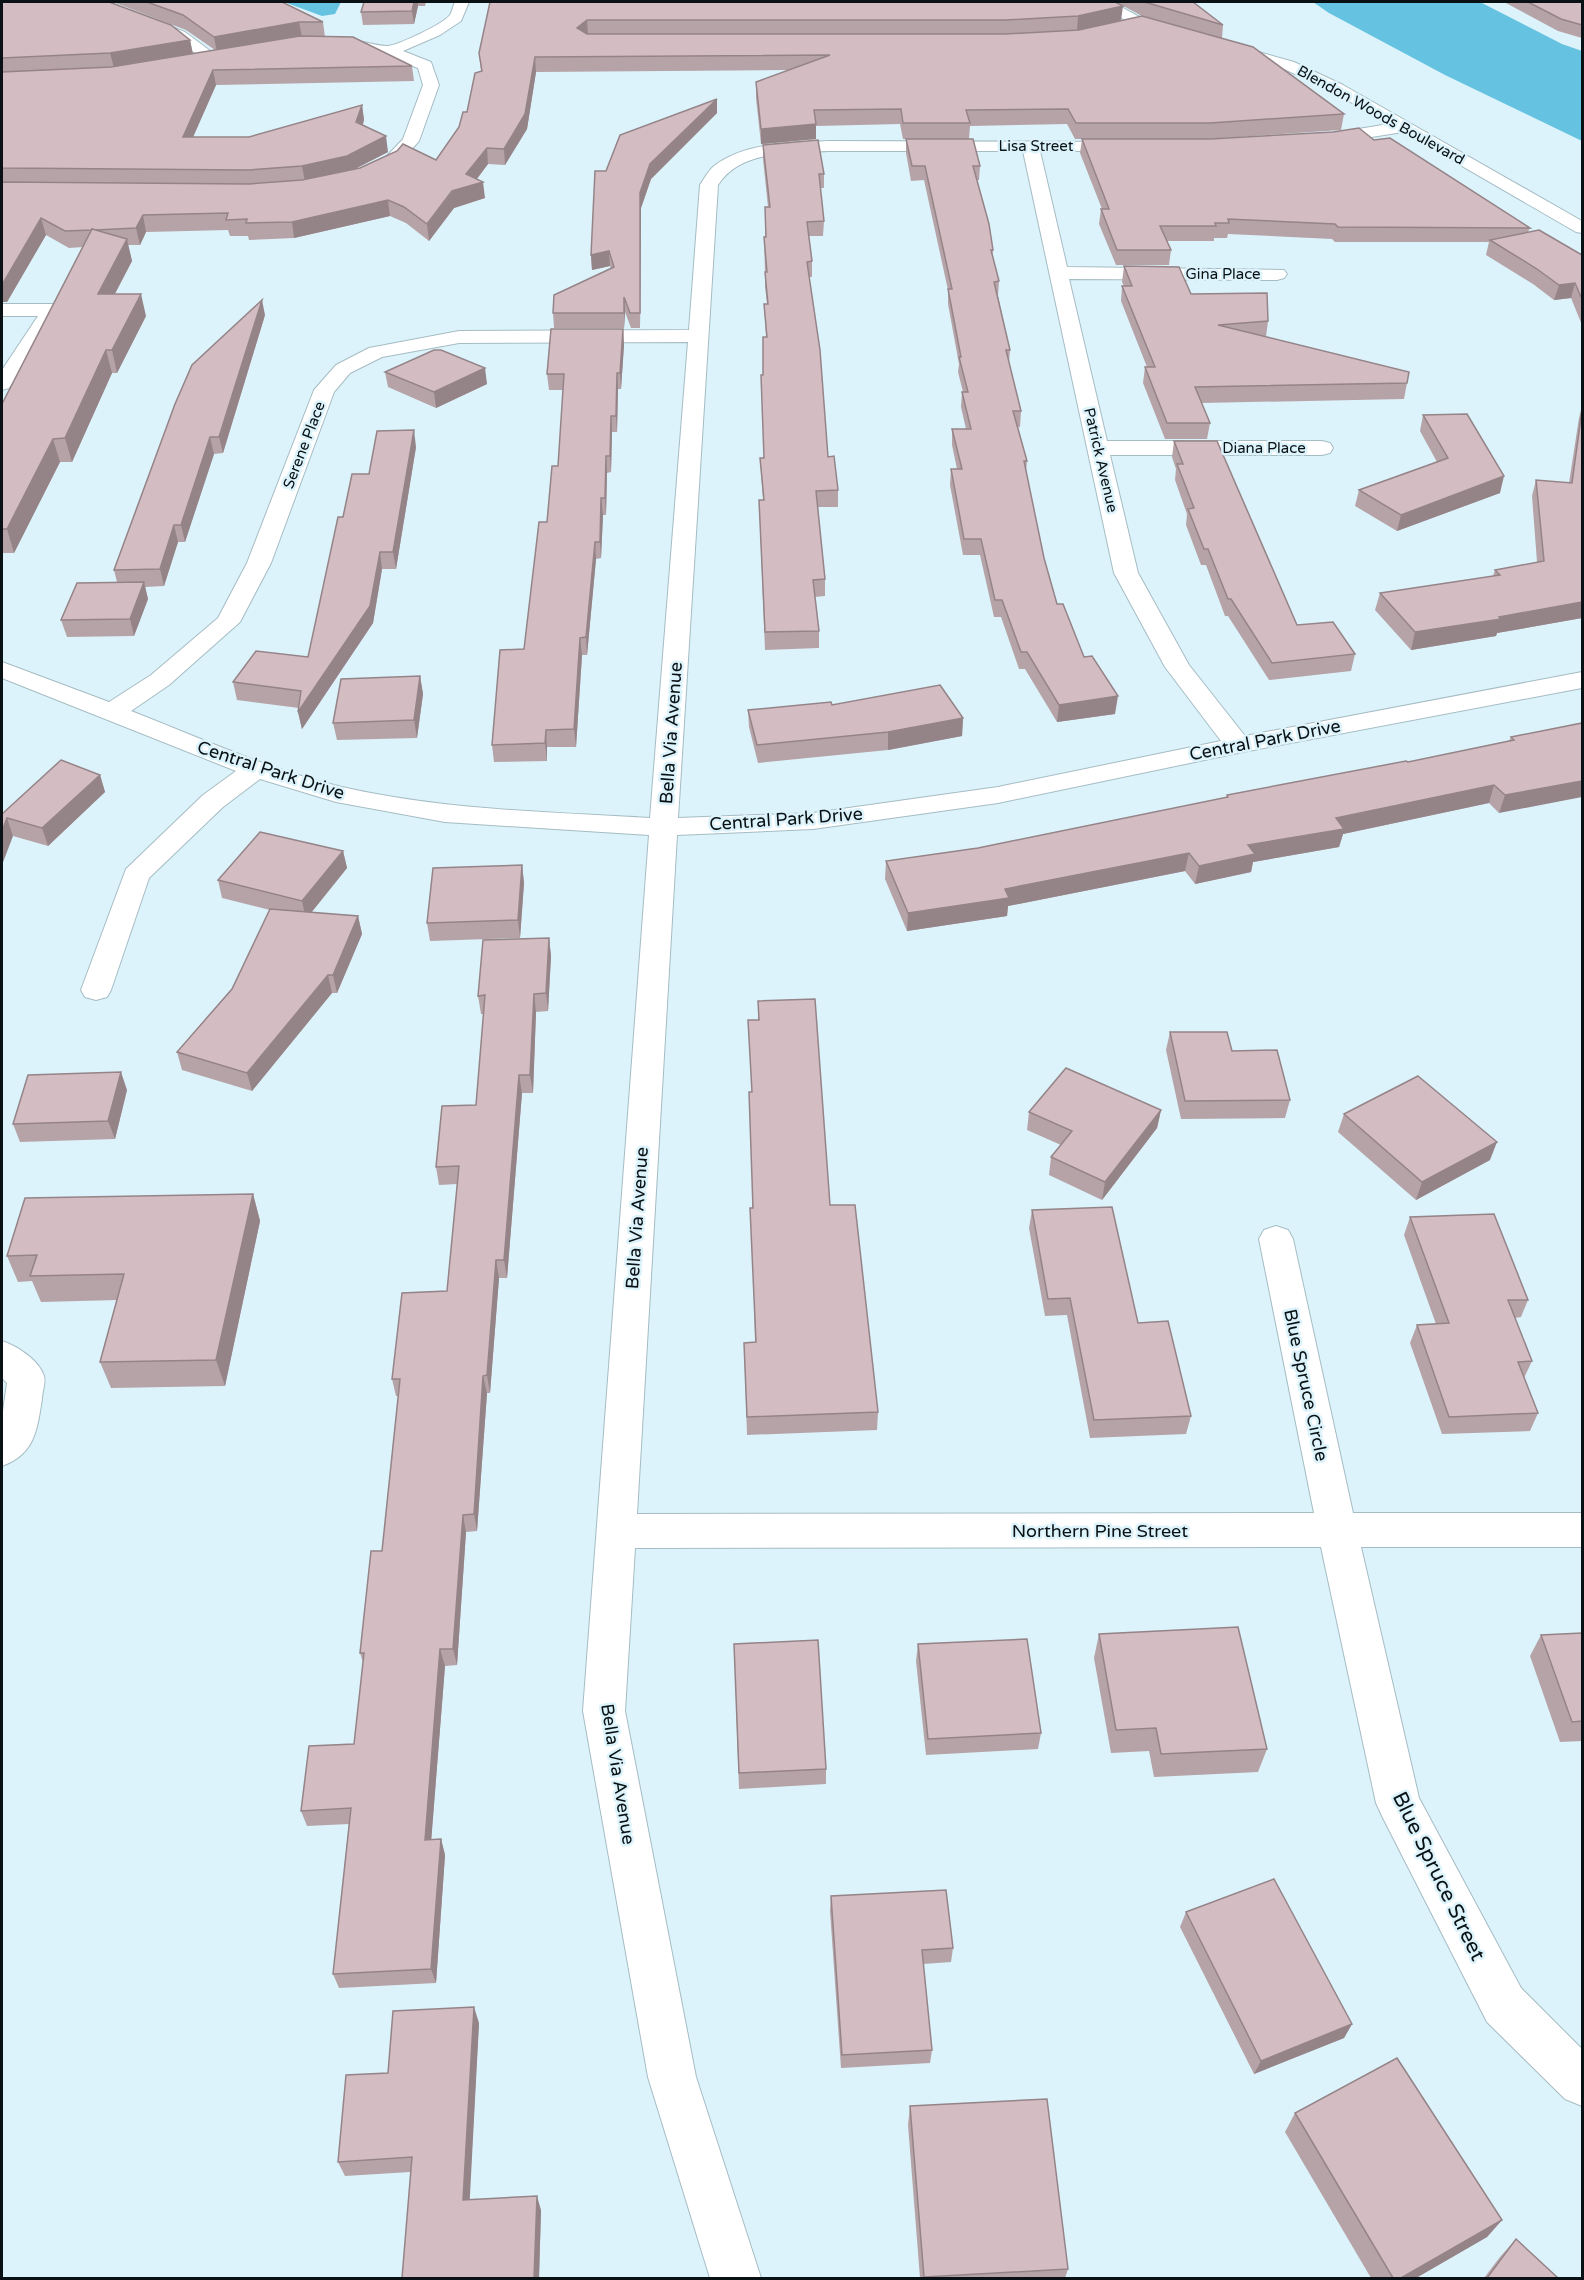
<svg xmlns="http://www.w3.org/2000/svg" width="1584" height="2280" font-family="'Varela Round',sans-serif">
<rect width="100%" height="100%" fill="#dcf3fb"/>
<g fill="#65c3e1">
<path d="M284,2h57l-6,12 -13,2z"/>
<path d="M1313,2h167l82,42 20,7v90l-137,-66 -116,-62z"/>
</g>
<g fill="none" stroke-linecap="round" stroke-linejoin="round">
<g stroke="#a6bcc4" stroke-width="2">
<g id="minor">
<path d="M89,2h19l77,30 36,27 -8,5 -6,-2 -32,-24 -84,-33z"/>
<path d="M455,2h14l-8,19 -21,14 -37,16 28,11 8,23 -20,56 -21,24 -22,10h-12l-3,-4 3,-4 22,-10 17,-18 20,-54 -5,-17 -40,-15 -47,-4 -8,-5c12,-13 49,2 64,2 10,0 56,-22 63,-31 2,-3 3,-9 5,-13z"/>
<path d="M1095,2h17l33,18 35,10 3,3 -8,5 -40,-12z"/>
<path d="M1227,43l67,19 49,23 239,136v12l-6,-1 -173,-100 -82,13 -6,-1 -2,-4 2,-4 74,-12 -58,-33 -49,-23 -60,-17 -3,-3 3,-3z"/>
<path d="M828,141l304,1 2,4 -2,4 -6,1h-86l27,116 217,3 3,4 -3,4 -7,2 -208,-1 38,162h215l8,2 3,5 -3,5 -8,2h-212l28,118 51,92 56,71 337,-64v16l-344,65 -240,50 -185,26 -136,6 -40,679 677,-1 -55,-274 5,-9 12,-4 12,4 5,9 60,274h229v34h-221l58,251 102,190 61,61v57l-17,-7 -78,-77 -104,-204 -7,-15 -55,-256 -686,1 -10,163 71,366 65,201h-51l-62,-201 -65,-366 66,-876 -204,-13 -109,-20 -76,-23 -37,28 -74,71 -38,112 -4,7 -11,3 -11,-3 -4,-7 45,-121 77,-74 33,-24 -234,-93v-16l107,40 42,-27 67,-57 29,-55 67,-173 22,-25 33,-17 90,-17 230,-1 11,-145c4,-6 8,-14 14,-19 31,-24 77,-23 114,-25zM828,151h195l91,422 51,94 56,74 -223,46 -185,26 -135,5 40,-633c22,-35 73,-32 110,-34zM688,342l-38,476c-103,-6 -207,-8 -308,-31 -72,-17 -142,-49 -211,-76l38,-26 71,-63 31,-59 63,-171 16,-19 32,-16 77,-14z"/>
<path d="M2,304h50l7,2 3,4 -53,78 -7,2v-20l36,-54h-36z"/>
<path d="M2,1341c15,5 37,19 42,35 2,7 -2,16 -2,23 -5,31 -7,55 -40,67v-48l5,-35 -5,-5z"/>
</g>
</g>
<use href="#minor" fill="#fff" fill-rule="evenodd"/>
</g>
<g fill="#b6a3a7">
<path d="M2,2l188,38 3,14 22,-4 -29,-20 -73,-28h169l41,20 2,15 87,29 2,15 -198,4 -23,52h56l113,-32 2,15 -1,5 25,27 -33,17 81,-9 23,-33 8,-15 14,-41 -2,-18 11,-51h625l6,19 21,-5 -26,-14h77l30,23 -1,13 122,76 -3,16 -133,9h-133l-8,-15 -97,2 -1,13h-66l-3,-15 -84,2v13l-55,5 -5,-46v-16l33,-12 -253,2 -9,57 -22,36 -17,-1 -11,15 8,19 -31,10 -25,33 -23,-18 -16,-7 -96,22 -45,2 -1,-4h-18l-2,-6 -82,2 -6,13h-12l4,16 -17,33 31,22 -29,57h-5l-40,89h-12l-46,91h-12v-149l81,-157 -14,1 -23,-13 -39,67h-5z"/>
<path d="M364,2h62l-1,4h-7l-4,18 -51,1 -2,-13z"/>
<path d="M1504,2h78v36l-24,-7z"/>
<path d="M717,99v14l-66,66 -10,29 -1,120h-9l-6,-16 -1,16h-70l-1,-15 58,-44 -1,-3 -18,4 -1,-15 15,-84z"/>
<path d="M906,139l74,27 -1,14h-2l16,70 -1,7 7,24 -1,15 12,54 -1,12 12,49 -1,16h-2l9,34 -1,11 18,86 13,46 27,53 31,57 -58,8 -32,-53h-6l-18,-52h-7l-14,-62h-17l-13,-70 1,-16h6l-5,-24v-16h14l-5,-22 1,-15h1l-5,-20 1,-8 -11,-60v-14l-24,-110 -13,1 -5,-28z"/>
<path d="M1082,139l292,1 156,88 -2,4 54,23v70l-11,-27 -17,2 -21,-16 -47,-29 3,-13h-154l-3,-3 -104,-5 -1,4h-13v3h-47l4,9 -2,15h-53l-17,-41 2,-15h1l-22,-56z"/>
<path d="M763,145l61,29v14h-4l4,33 -1,15h-14l3,25v16h-3l19,180 10,33v17h-20l7,72v17l-10,1 4,34v17l-54,2 -6,-150h4l-3,-42h4l-1,-83 3,-38 -2,-33h3l-2,-17v-15l-1,-35h1l3,-30 -5,-48z"/>
<path d="M1124,266l67,28 77,27 -2,16 141,46 -3,16 -203,4 9,20 -3,16h-42l-22,-56 2,-16h2l-26,-66 1,-15h2l-2,-4z"/>
<path d="M265,315l-42,138 -9,1 -29,88h-7l-14,44 -19,1 3,12 -14,37 -67,1 -6,-17 56,-38 -3,-12z"/>
<path d="M623,329l1,16 -3,44h-3l-1,43h-5l-1,40 -4,1 -1,42h-3l-2,43 -5,1 -9,96h-5l-6,92h-29v14l-53,1 -2,-17 32,-96 34,-183 5,-76h-14l-2,-16z"/>
<path d="M385,372l102,12 -51,24 -48,-21z"/>
<path d="M1582,406v212l-85,15 -1,3 -85,14 -36,-40 5,-17 113,-17 2,-6 42,-8 -5,-66 4,-16 33,3 10,-65z"/>
<path d="M1423,415l77,78 -103,38 -42,-25 4,-16 78,-28 -17,-31z"/>
<path d="M1174,441l123,184 58,29 -4,17 -82,9 -41,-64h-3l-19,-51h-5l-15,-40 1,-11 -12,-34 1,-11 -4,-12z"/>
<path d="M416,447l-20,122h-14l-9,54 -71,106 -4,-17 1,-4 -62,-8 -4,-18 75,-25 61,-183z"/>
<path d="M420,676l3,18 -6,44 -80,2 -4,-17z"/>
<path d="M832,705l131,13 -1,18 -74,14 -130,13 -9,-36 -1,-17z"/>
<path d="M1582,723l-83,90 -10,-10 -146,31 -4,13 -86,15 -2,10 -56,12 -10,-13 -177,35 -1,10 -100,15 -22,-52 1,-18 92,-13 248,-50 1,-3 181,-33 101,-21 2,-4z"/>
<path d="M100,775l5,17 -57,54 -35,-10 -11,-22z"/>
<path d="M343,851l4,17 -36,45 47,3 4,18 -25,59h-5l-80,98 -70,-21 -5,-18 55,-63 38,-79 -48,-12 -4,-18z"/>
<path d="M522,865l2,18 -4,55 -90,3 -3,-18z"/>
<path d="M549,938l2,18 -3,55 -12,1 -3,81h-11l-15,185h-8l-9,115h-3l-10,138 -11,1 -9,133 -12,1 -14,174 10,-1 4,16 -9,128 -97,5 -6,-14 16,-150 -42,2 -6,-15 53,-67 9,-82 -3,-9 22,-102 16,-155h-2l-4,-17 55,-88 10,-107 -18,1 -3,-18 40,-62 8,-91h-3l-3,-18z"/>
<path d="M758,1001l72,204 48,207 -1,18 -130,5 -3,-92 11,-1 -3,-134v-116l-4,-72h10z"/>
<path d="M1170,1032l62,19 58,49 -5,18 -104,1 -15,-69z"/>
<path d="M127,1090l-12,49 -95,3 -7,-18z"/>
<path d="M1161,1110l-4,18 -55,72 -53,-25 2,-18 10,-12 -34,-15 2,-18z"/>
<path d="M1344,1114l146,46 -74,40 -78,-68z"/>
<path d="M253,1194l7,27 -35,165 -114,2 -11,-26 17,-62 -76,2 -9,-21 -14,1 -11,-26z"/>
<path d="M1032,1210l159,206 -5,18 -96,4 -23,-123 -22,1 -16,-88z"/>
<path d="M1410,1217l118,83 -7,17 -6,1 17,43 -8,17 14,35 -8,18 -88,3 -32,-91 7,-18 19,-1 -32,-89z"/>
<path d="M1582,1633v108l-22,1 -30,-86 11,-21z"/>
<path d="M1099,1634l168,115 -9,23 -104,5 -5,-26 -38,2 -17,-95z"/>
<path d="M734,1644l92,125v15l-87,5z"/>
<path d="M918,1644l123,89 -3,16 -112,6 -10,-94z"/>
<path d="M831,1896l122,52 -2,14 -28,2 9,86 -2,13 -89,5 -11,-157z"/>
<path d="M1186,1912l166,112 -8,14 -90,36 -74,-147z"/>
<path d="M479,2023l-10,177 72,10 -2,68 -129,-106 -65,4 -7,-14 50,-89z"/>
<path d="M910,2106l158,163 -3,9h-145l-12,-153z"/>
<path d="M1295,2113l207,107 -15,17 -71,41h-45l-86,-146z"/>
<path d="M1516,2239l42,39h-74l16,-21z"/>
</g>
<g fill="#948488">
<path d="M414,2h4v4l-4,18 -2,-13z"/>
<path d="M1123,6l-2,15 -44,10 1,-15z"/>
<path d="M587,20l1,15 -11,-7z"/>
<path d="M299,22l3,15 -85,15 -3,-15z"/>
<path d="M190,40l3,15 -79,13 -4,-15z"/>
<path d="M535,57l1,15 -9,57 -22,36 -1,-16z"/>
<path d="M213,70l3,15 -30,68 -3,-16z"/>
<path d="M717,99v14l-66,66 -10,29 -1,120v-135l10,-29z"/>
<path d="M362,105l2,15 -6,18 -2,-16z"/>
<path d="M816,124v15l-55,5v-15z"/>
<path d="M386,136l2,16 -39,20 -44,10 -3,-16z"/>
<path d="M487,148l1,16 -16,21 11,-3 2,16 -31,10 -25,33 -2,-17z"/>
<path d="M388,200l2,16 -96,22 -2,-16z"/>
<path d="M143,215l3,17 -6,13 -4,-17z"/>
<path d="M41,218l5,17 -39,67h-5v-17z"/>
<path d="M127,239l5,22 -29,55 -5,-22z"/>
<path d="M609,251l1,15 -18,4 -1,-15z"/>
<path d="M1575,283l-4,15 -17,2 5,-15z"/>
<path d="M141,294l5,22 -29,57 -5,-23z"/>
<path d="M624,297l1,15 -1,16z"/>
<path d="M262,300l3,15 -42,138 -4,-16z"/>
<path d="M623,329l1,16 -3,44 -1,-16z"/>
<path d="M106,350l6,23 -40,89 -7,-24z"/>
<path d="M485,368l2,16 -51,24 -2,-16z"/>
<path d="M617,373l1,16 -1,43 -1,-16z"/>
<path d="M611,416l1,16 -1,40 -1,-16z"/>
<path d="M414,430l2,17 -20,122 -3,-17z"/>
<path d="M210,437l4,17 -29,88 -4,-17z"/>
<path d="M53,439l7,23 -46,91 -7,-24z"/>
<path d="M606,456l1,17 -1,42 -1,-17z"/>
<path d="M1504,476l-4,17 -103,38 4,-16z"/>
<path d="M601,498l2,17 -2,43 -1,-16z"/>
<path d="M174,525l4,17 -14,44 -4,-17z"/>
<path d="M595,542l1,17 -9,96 -1,-18z"/>
<path d="M380,552l2,17 -9,54 -71,106 -4,-17z"/>
<path d="M144,582l4,17 -14,37 -4,-17z"/>
<path d="M1582,602v16l-85,15 -1,3 -85,14 4,-18z"/>
<path d="M580,638l2,17 -6,92 -2,-18z"/>
<path d="M420,676l3,18 -6,44 -3,-18z"/>
<path d="M1118,696l-3,18 -58,8 2,-17z"/>
<path d="M963,718l-1,18 -74,14v-18z"/>
<path d="M546,730l1,17v14l-2,-18z"/>
<path d="M100,775l5,17 -57,54 -6,-18z"/>
<path d="M1582,781v16l-83,16 6,-18z"/>
<path d="M1494,785l-5,18 -146,31 -4,13 -86,15 -2,10 -56,12 4,-18 49,-21 88,-27z"/>
<path d="M7,818l6,18 -11,29v-34z"/>
<path d="M343,851l4,17 -41,51 -4,-18z"/>
<path d="M1189,853l-4,18 -177,35 -1,10 -100,15 1,-18 97,-24z"/>
<path d="M522,865l2,18 -4,55 -2,-18z"/>
<path d="M358,916l4,18 -25,59 -4,-18z"/>
<path d="M549,938l2,18 -3,55 -2,-18z"/>
<path d="M328,975l4,18 -80,98 -5,-18z"/>
<path d="M534,994l2,18 -3,81 -3,-18z"/>
<path d="M121,1072l6,18 -12,49 -7,-18z"/>
<path d="M519,1075l3,18 -15,185 -3,-18z"/>
<path d="M1161,1110l-4,18 -55,72 3,-18z"/>
<path d="M1497,1142l-7,18 -74,40 6,-18z"/>
<path d="M253,1194l7,27 -35,165 -9,-26z"/>
<path d="M496,1260l3,18 -9,115 -3,-18z"/>
<path d="M483,1376l4,17 -10,138 -3,-17z"/>
<path d="M463,1515l3,17 -9,133 -4,-16z"/>
<path d="M440,1649l5,17 -15,190 -5,-16z"/>
<path d="M441,1839l4,16 -9,128 -5,-14z"/>
<path d="M474,2007l5,16 -10,191 -6,-14z"/>
<path d="M1352,2024l-8,14 -90,36 7,-13z"/>
<path d="M537,2196l4,14 -2,68h-5z"/>
<path d="M1502,2220l-15,17 -71,41h-15z"/>
</g>
<g fill="#d4bdc2" stroke="#948488" stroke-width="1.5">
<path d="M2,2h107l62,23 19,15 -80,13 -108,5z"/>
<path d="M147,2h135l41,20h-24l-85,15 -31,-22z"/>
<path d="M364,2h50l-2,9 -51,1z"/>
<path d="M490,2h625l8,4 -45,10 -73,4h-418l-10,8 10,6h418l74,-4 63,-14 111,31 91,67 -134,9h-134l-8,-14 -102,1 4,13h-67l-2,-14 -87,1 2,14 -55,5 -5,-47 74,-27 -295,2 -10,57 -21,35 -17,-1 -21,26 17,8 -31,9 -25,33 -23,-17 -16,-7 -96,22 -46,1 1,-4 -21,1 2,-7 -85,2 -7,13 -41,2 -3,-1v1l-27,1 -24,-13 -39,67v-103l247,2 53,-4 58,-12 37,-17 6,-7 33,16 23,-33 4,-15h4l8,-39 7,-2 -3,-18z"/>
<path d="M1144,2h49l30,23 -75,-22z"/>
<path d="M1528,2h54v23l-21,-6z"/>
<path d="M300,36l53,1 59,29 -199,4 -30,67h66l113,-32 -6,17 30,14 -39,20 -45,10 -53,4 -247,-2v-96l109,-5z"/>
<path d="M717,99l-67,65 -10,29v120h-10l-6,-16v16h-71l1,-18 60,-28 -5,-16 -18,4 4,-84h11l14,-36z"/>
<path d="M1359,128l15,12 16,-2 140,90 -192,-1 -3,-3 -107,-5 1,4h-14l1,3h-56l11,24h-54l-16,-41h8l-27,-70h128l123,-7z"/>
<path d="M906,139h67l7,27h-7l16,58 4,26h-2l8,31 -5,1 16,68h-4l15,61h-8l14,50h-3l20,97 13,46h6l21,53 8,-1 26,40 -59,9 -32,-53h-6l-19,-52h-7l-14,-61h-17l-13,-70h11l-10,-40h19l-9,-37h6l-9,-35h2l-13,-68h4l-27,-123h-13z"/>
<path d="M818,140l6,34h-5l5,47 -17,1 5,39 -5,1 13,88 8,107 6,-1 4,34 -22,1 9,88 -12,1 6,51 -54,1 -6,-132h5l-4,-42h4l-3,-83h2v-38h4l-3,-33h4l-3,-32h2l-3,-35h2l-1,-30h5l-7,-62z"/>
<path d="M92,229l35,10 -29,55h43l-29,56h-6l-41,88 -12,1 -46,90h-5v-125z"/>
<path d="M1539,230l43,25v44l-7,-16 -16,2 -22,-16 -47,-29z"/>
<path d="M1124,266l55,1 12,27 76,-1 1,28 -50,4 191,47 -2,11 -212,4 15,36h-43l-22,-56h10l-33,-81h10z"/>
<path d="M262,300l-43,137h-9l-29,88h-7l-14,44 -46,1 61,-166 17,-39z"/>
<path d="M551,329h72l-3,44h-3l-1,43h-5l-1,40h-4l-1,42h-4l-1,44h-5l-9,95 -6,1 -6,91 -28,1 -1,13 -53,2 8,-95 24,-1 15,-127h8l5,-56h6l6,-92h-17z"/>
<path d="M434,350h7l44,18 -51,24 -49,-20z"/>
<path d="M1582,410v192l-83,15 2,2 -86,13 -35,-39 120,-18 -5,-5 49,-9 -8,-81 36,3z"/>
<path d="M1467,414l37,62 -103,39 -42,-25 89,-32 -25,-43z"/>
<path d="M414,430l-21,122h-13l-10,54 -72,106 3,-21 -68,-9 23,-31 52,6 30,-140h5l9,-43h17l8,-43z"/>
<path d="M1174,441h43l80,184 36,-3 22,32 -83,9 -41,-64h-3l-20,-50h-4l-16,-40 6,-1 -17,-44h6z"/>
<path d="M144,582l-14,37 -69,1 16,-37z"/>
<path d="M420,676l-6,44 -81,3 8,-44z"/>
<path d="M940,685l23,33 -75,14 -131,13 -9,-35 83,-8 1,3z"/>
<path d="M1582,723v58l-77,14 -11,-10 -158,33 8,11 -96,16 7,9 -56,12 -10,-13 -184,36 4,9 -101,15 -22,-52 92,-13 250,-51 -1,-2 179,-34 2,1 106,-22 -3,-3z"/>
<path d="M61,760l39,15 -58,53 -35,-10 -5,13v-17z"/>
<path d="M260,832l83,19 -41,50 -84,-21z"/>
<path d="M522,865l-4,55 -91,3 6,-55z"/>
<path d="M270,909l88,7 -25,59h-5l-81,98 -70,-21 55,-63z"/>
<path d="M549,938l-3,55 -12,1 -4,81h-11l-15,185h-8l-9,115 -4,1 -9,138 -11,1 -10,134h-13l-15,191 16,-1 -10,130 -98,5 18,-166 -50,3 8,-65 45,-2 10,-91h-4l11,-102h11l18,-172h-8l10,-86 45,-2 12,-125 -23,1 6,-61 34,-1 9,-110 -7,1 5,-56z"/>
<path d="M815,999l15,206h25l23,207 -131,5 -3,-74 12,-1 -6,-134h3l-4,-116h3l-4,-72h11l-1,-19z"/>
<path d="M1170,1032h57l5,19 45,-1 13,50 -105,1z"/>
<path d="M1066,1068l95,42 -56,72 -54,-25 21,-26 -43,-19z"/>
<path d="M121,1072l-13,49 -95,3 15,-49z"/>
<path d="M1418,1076l79,66 -75,40 -78,-68z"/>
<path d="M253,1194l-37,166 -116,2 24,-88 -94,2 7,-21 -30,1 18,-58z"/>
<path d="M1112,1207l26,116 30,-2 23,95 -97,4 -24,-122 -22,1 -16,-89z"/>
<path d="M1494,1214l34,86h-20l24,61 -14,1 20,51 -89,4 -32,-92 32,-2 -39,-106z"/>
<path d="M1238,1627l29,122 -106,5 -5,-26 -40,2 -17,-96z"/>
<path d="M1582,1633v88l-10,1 -31,-87z"/>
<path d="M1027,1639l14,94 -113,6 -10,-95z"/>
<path d="M818,1640l8,129 -87,4 -5,-129z"/>
<path d="M1274,1879l78,145 -91,37 -75,-149z"/>
<path d="M946,1890l7,58 -31,2 10,100 -90,5 -11,-159z"/>
<path d="M474,2007l-11,193 74,-4 -3,82h-132l10,-121 -74,5 8,-87 42,-2 5,-62z"/>
<path d="M1397,2058l105,162 -101,58h-8l-98,-165z"/>
<path d="M1047,2099l21,170 -144,8 -14,-171z"/>
<path d="M1516,2239l42,39h-71z"/>
</g>
<g text-anchor="middle" stroke-width="5" stroke-linejoin="round" paint-order="stroke">
<g font-size="15" fill="#091114" stroke="#dcf3fb">
<text transform="translate(1381 115) rotate(29)" y="5">Blendon Woods Boulevard</text>
<text x="1036" y="151">Lisa Street</text>
<text x="1223" y="279">Gina Place</text>
<text transform="translate(304 445) rotate(-69)" y="5">Serene Place</text>
<text x="1264" y="453">Diana Place</text>
<text transform="translate(1101 460) rotate(77)" y="5">Patrick Avenue</text>
</g>
<g font-size="18" fill="#091114" stroke="#dcf3fb">
<text transform="translate(671 733) rotate(-86)" y="6">Bella Via Avenue</text>
<text transform="translate(1265 740) rotate(-11)" y="6">Central Park Drive</text>
<text transform="translate(271 770) rotate(18)" y="6">Central Park Drive</text>
<text transform="translate(786 819) rotate(-4)" y="6">Central Park Drive</text>
<text transform="translate(637 1218) rotate(-86)" y="6">Bella Via Avenue</text>
<text transform="translate(1306 1385) rotate(78)" y="6">Blue Spruce Circle</text>
<text x="1100" y="1537">Northern Pine Street</text>
<text transform="translate(618 1774) rotate(81)" y="6">Bella Via Avenue</text>
</g>
<g font-size="21" fill="#091114" stroke="#dcf3fb">
<text transform="translate(1439 1876) rotate(64)" y="7">Blue Spruce Street</text>
</g>
</g>
<rect width="1584" height="2280" fill="none" stroke="#091114" stroke-width="6"/>
</svg>
